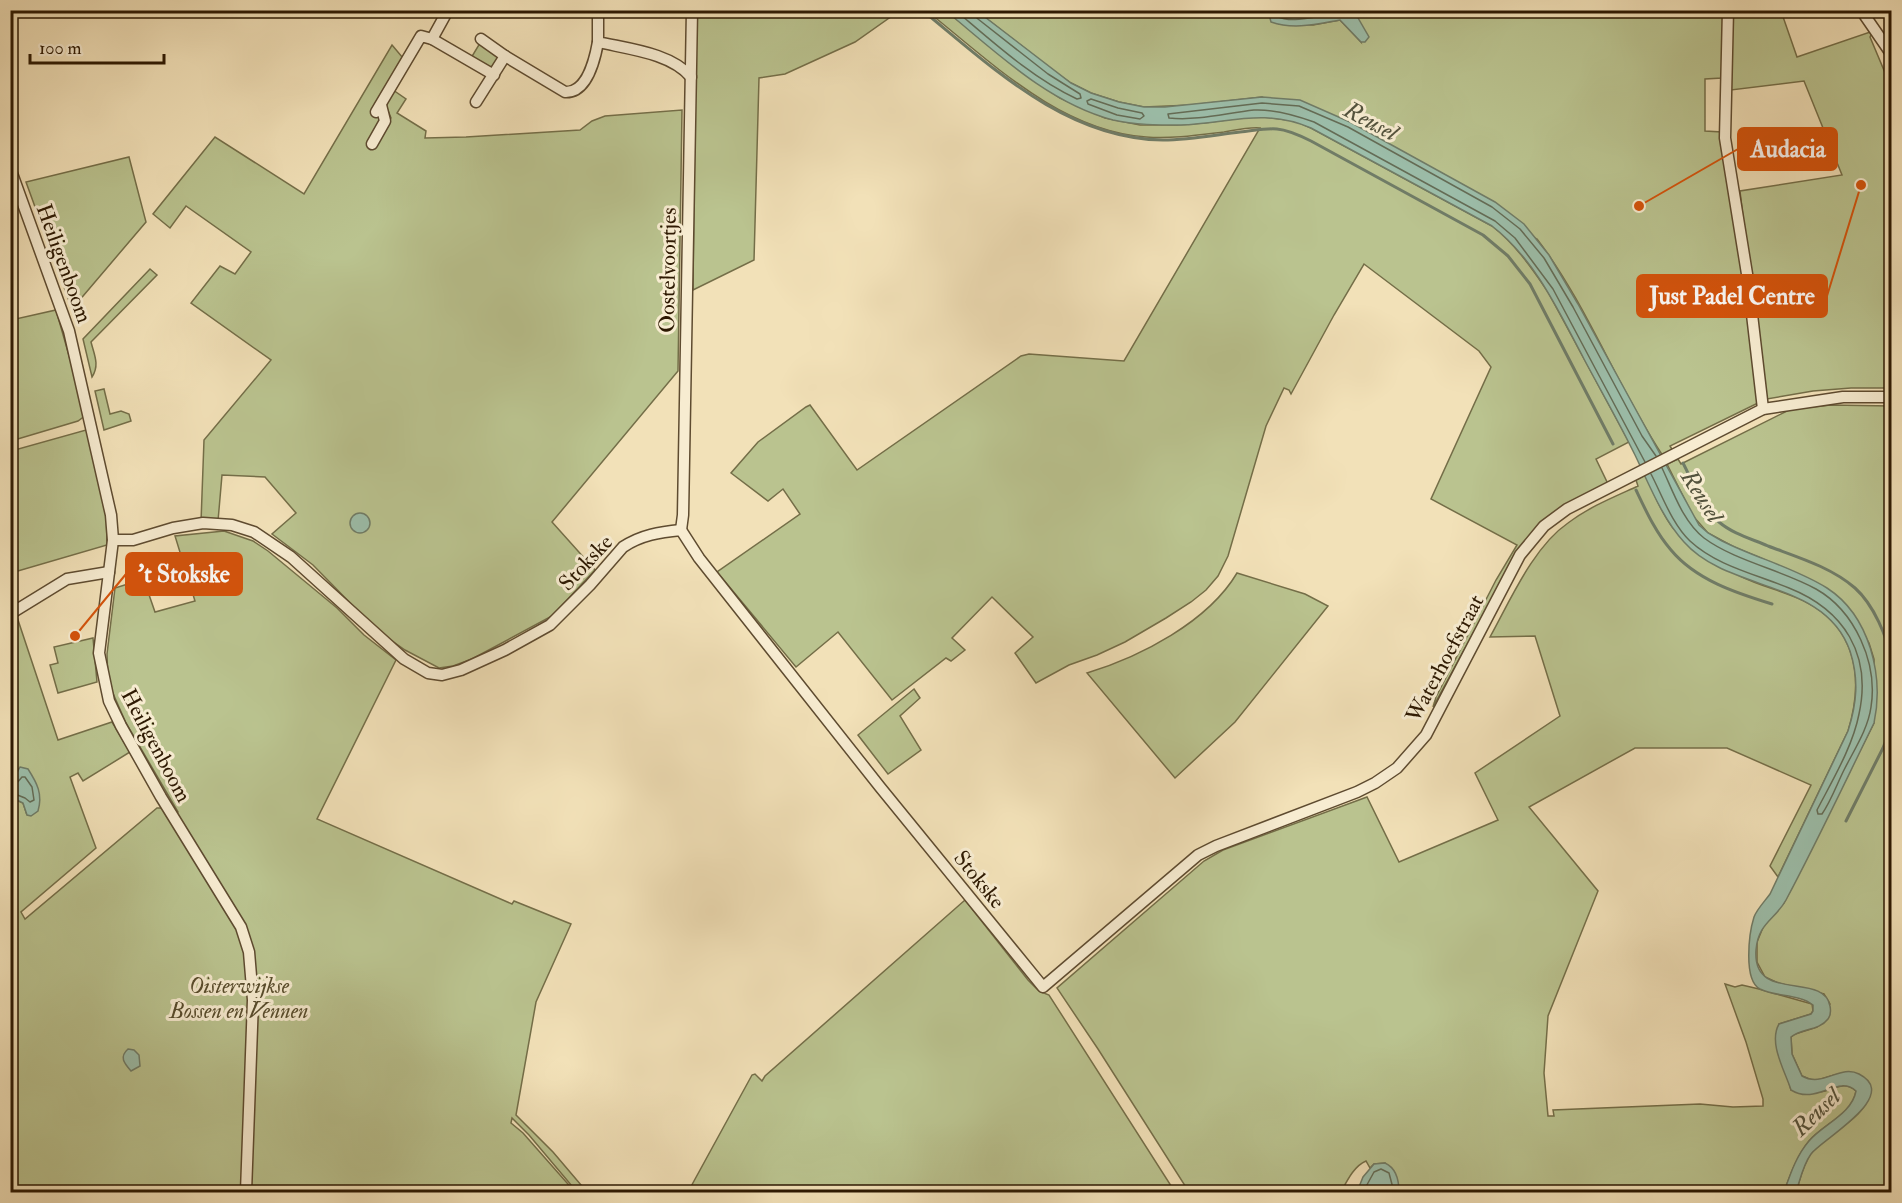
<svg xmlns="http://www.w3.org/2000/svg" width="1902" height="1203" font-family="'IM FELL Double Pica',serif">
<rect width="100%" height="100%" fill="#f2e1b8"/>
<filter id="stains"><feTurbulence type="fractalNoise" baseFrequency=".00333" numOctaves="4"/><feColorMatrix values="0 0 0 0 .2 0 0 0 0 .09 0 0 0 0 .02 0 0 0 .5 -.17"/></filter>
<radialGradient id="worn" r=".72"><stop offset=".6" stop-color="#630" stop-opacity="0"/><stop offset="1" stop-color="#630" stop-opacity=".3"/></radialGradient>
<g fill="#bac38f" stroke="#746e48" stroke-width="1.5">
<path d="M696,11h203l-44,31 -70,32 -26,4 -5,182 -61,30z"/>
<path d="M927,11h19l89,70 25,17 45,20 35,7h37l27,-2 52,-7 39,5 16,7 181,98c23,18 40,42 56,66l81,150 -33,17 12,25 -28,14 -69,66 -78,143 3,-10 60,-117 21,-35 -86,-46 60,-132 -12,-16 -115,-87 -30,51 -43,79 -2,-4 -5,-2 -18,38 -38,130 -10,20 -12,14 -15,12 -25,16 -41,24 -28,13 -28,10 -33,18 -21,-30 18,-16 -41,-40 -40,41 13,12 -14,11 -5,-3 -54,42 -54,-68 -42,35 -79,-95 83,-58 -17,-25 -15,12 -37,-28 27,-31 48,-35 4,-2 47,65 164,-114 8,-2 95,7 136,-233c-11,-1 -24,2 -36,4 -25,3 -52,7 -78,5 -86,-6 -155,-75 -219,-126z"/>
<path d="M977,11h291v1l11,12 34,1 27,-5 21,22 -7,-31h369l-1,67 -17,1v52l17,1 20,135 16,136 -88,43 3,5 -10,5c-46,-69 -75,-150 -126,-217l-275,-142 -71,8 -47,2 -25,-5 -28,-9 -20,-10 -20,-14z"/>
<path d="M1732,11h49l16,46 76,-26 -3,6 21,50v301h-40l-38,3 -46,8 -6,-26 -21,-182 102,-16 -38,-94 -73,9z"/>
<path d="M480,43l20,15 -10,11 -19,-11z"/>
<path d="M392,45l11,13 -31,54 9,7 -11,20 9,1 12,-22 -6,-15 8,-13 13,9 -9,14 29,18 -1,7 41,-1 114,-7 12,-9 13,-5 77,-6 -4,261 -126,151 43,48 -43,46 -80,43 -19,7 -14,2 -34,-18 -17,-12 -25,-22 -50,-51 -41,-31 24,-21 -31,-36 -43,-2 -4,46 -17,1 3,-82 67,-80 -80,-57 29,-37 15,8 16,-22 -65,-46 -16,22 -17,-14 62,-77 89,57z"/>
<path d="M129,157l17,65 -74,87 -46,-127z"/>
<path d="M150,269l7,6 -66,67c3,12 9,23 1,35l-9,-38z"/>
<path d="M56,310l30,105 -8,6 -67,20v-121z"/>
<path d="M104,389l6,25 11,-3 8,3 2,7 -27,9 -9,-39z"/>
<path d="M1831,405l60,1v786h-95c4,-12 7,-28 15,-39 19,-25 52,-29 60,-63l-37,-15 -20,6 -12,-5 -10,-22 -1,-17 4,-3 22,-7 13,-23 -6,-10 -46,-11 -13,-6 -8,-15v-20l7,-17 20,-22 90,-180v-64l-5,-16 -19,-32 -63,-42 -53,-22 -26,-14 -15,-17 -26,-52 11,-5 3,5 110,-55z"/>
<path d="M86,430l3,2 17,70 1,43 -96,28v-122z"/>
<path d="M1645,475c9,17 16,38 28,53 7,8 20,15 29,22 12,8 25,19 38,26 20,10 43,15 64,25 53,26 60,78 44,130l-70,146 -8,-11 41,-81 -84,-37h-92l-106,59 69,84 -50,125 -4,57 4,43h6l-1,-6 147,-6 33,3 30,-1v-7l-17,-57 -21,-58 10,3 7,-2 17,4 53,15 1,7 -2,3 -32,10 7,48 5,18c10,0 25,4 34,1 12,-3 20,-10 31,0 -3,23 -34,34 -47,50 -12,15 -19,34 -25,51h-385v-6l-14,-23 -11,1 -4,4 -4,-7c-12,5 -19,20 -25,31h-152l-91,-143 -41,-61 147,-127 19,-11 144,-53 32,65 99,-42 -23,-47 85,-57 -25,-80 -45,1c20,-36 43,-90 78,-114 21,-16 46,-26 70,-37l-2,-6z"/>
<path d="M224,531l29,10 15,10 69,57 27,27 32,25 -79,159 195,85 2,-3 57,23 -35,78 -20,113 37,37 34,40h-10l-48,-57 -17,-17 -1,5 12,10 52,59h-564l-1,-395 13,6 4,12 -9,-45 -4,8 -3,1v-160l6,-2 41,123 54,-18 18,30 -47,29 -5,-8 -8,4 26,71 -75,64 4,7 132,-111h5l5,9 11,-5 -52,-89 -18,-41 -1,-28 8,-66 16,-5 3,10 13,-4 8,23 40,-11 -20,-65z"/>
<path d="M1237,573l68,21 23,12 -93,116 -60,56 -88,-105c53,-16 121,-51 150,-100z"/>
<path d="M93,638l4,44 -39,11 -8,-28 8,-2 -4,-16z"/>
<path d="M914,689l6,9 -20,18 21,34 -33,24 -30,-39z"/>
<path d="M965,900l63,80 11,11 10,4 126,197h-322l-5,-5 -10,5h-150l64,-117 3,-1 7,7 3,-5z"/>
</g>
<g fill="#9cbeaa" stroke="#707c67" stroke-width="1.5">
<path d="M946,11h31l94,72 20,10 28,9 25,5h21l97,-10 38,3 50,22 145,80 29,22 25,31 29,49 121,221 9,8 14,8c34,17 73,27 105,47 43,28 57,88 47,135 -29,59 -57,119 -88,177 -11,20 -28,23 -30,50 -4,54 68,21 74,56 1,5 1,9 -2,13 -9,12 -27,9 -37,18l1,17 10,22c21,12 38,-12 57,-2 43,22 -37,65 -48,80 -8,11 -11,26 -15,38h-12c6,-17 12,-36 25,-51 13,-16 43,-27 47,-50 -19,-17 -39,15 -65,-1 -6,-19 -23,-47 -12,-66l32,-10 2,-3v-6c-14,-11 -37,-8 -53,-16 -17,-9 -11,-56 -6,-72 3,-8 11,-16 16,-23l78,-163c9,-28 11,-52 2,-80 -25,-72 -121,-58 -166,-109 -22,-24 -35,-58 -49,-87 -16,-33 -34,-64 -51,-96 -25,-47 -49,-100 -92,-133l-181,-98c-47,-20 -81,-5 -130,-3 -23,0 -46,0 -68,-5 -65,-17 -117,-68 -167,-109z"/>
<path d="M1268,11l22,2 64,-2 15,26 -4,5h-4l-21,-22c-23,4 -46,10 -69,2z"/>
<circle cx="360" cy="523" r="10"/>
<path d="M20,767l8,2c9,14 15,25 10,42l-7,5 -4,-1 -4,-12 -12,-6v-18l3,-1z"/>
<path d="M128,1049l6,1 5,5 1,11 -9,5c-7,-8 -12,-14 -3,-22z"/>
<path d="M1385,1163c11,5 14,18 14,29h-42l6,-15 11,-13z"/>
</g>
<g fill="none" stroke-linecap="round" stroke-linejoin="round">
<g stroke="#646c56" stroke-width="1.5">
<path d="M955,10c38,32 77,68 122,89l4,-1 -1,-4 -32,-20 -70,-55 -4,-4 -1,-5"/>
<path d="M1273,10l3,6c23,11 53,-8 72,1l2,-7"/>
<path d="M1091,99l27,9 24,5 2,3 -4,3 -23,-4 -29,-11 -1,-3z"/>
<path d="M1645,462l-92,-173 -38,-51 -20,-17 -181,-99c-19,-7 -39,-13 -60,-12 -28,3 -56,11 -85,8l-1,-4 94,-11 37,3 49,21 144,80 28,22 24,29 29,49 69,129 14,20"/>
<path d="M1651,474c11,21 21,50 39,67 27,25 65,33 99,47 55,22 83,66 70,126 -6,32 -27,67 -42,96l1,4h4c9,-13 15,-30 22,-44 10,-20 24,-41 27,-63 7,-44 -16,-96 -55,-118 -34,-19 -81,-28 -112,-51 -21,-16 -31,-47 -42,-70"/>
<path d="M10,785l6,-1 6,-7h3l7,10 2,13 -4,2 -5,-4 -15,-6"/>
<path d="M1363,1192l11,-20 7,-3 8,4 5,19"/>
</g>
<g stroke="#707c67" stroke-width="3">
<path d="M922,10c70,57 144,129 241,130 26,0 52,-5 77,-8 12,-1 25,-4 37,-3 12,1 24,7 34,12l172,94 25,21 22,28 83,160"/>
<path d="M1683,463c10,19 19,46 36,59 14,12 33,17 49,24 29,11 63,21 87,42 19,17 32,49 37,73"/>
<path d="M1636,490c10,21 20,43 35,60 25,30 65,43 101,54"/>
<path d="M1846,821l37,-73 9,-23"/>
</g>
<g stroke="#5e4b30" stroke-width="13">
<g id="street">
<path d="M598,10v32c30,7 73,11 93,35"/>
<path d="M1728,10l-3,128 23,142 15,129"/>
<path d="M1861,10l31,45"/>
<path d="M432,39l62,36"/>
<path d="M481,39l24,17 60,36c22,1 30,-33 33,-50"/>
<path d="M476,102l29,-46"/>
<path d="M376,112l45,-76 11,3 16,-29"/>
<path d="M372,144l13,-23 -4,-16"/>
<path d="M10,168l59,163 42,184 2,25 -14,113 10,48 12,25 40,71 80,130 8,25 4,48 -7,192"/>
<path d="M681,530l2,-15 9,-505"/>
<path d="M113,540h20l40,-12 30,-5 29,2 22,7 37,25 113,102 24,14 14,2 19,-5 44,-20 45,-25 40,-40 33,-38c18,-12 37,-15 58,-17l18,28 181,229 163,200 155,-132 18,-9 141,-54 18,-9 22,-15 29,-33 94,-180 24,-29 23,-17 196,-100 80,-12h49"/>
<path d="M10,614l57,-35 42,-7"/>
</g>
</g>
<use href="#street" stroke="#f7ecd1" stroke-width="10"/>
</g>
<g text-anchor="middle" stroke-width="6" stroke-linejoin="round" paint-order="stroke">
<g font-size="22" fill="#2d1902" stroke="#f7ecd1">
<text transform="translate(65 263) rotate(70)" y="8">Heiligenboom</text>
<text transform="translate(667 270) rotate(-89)" y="8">Oostelvoortjes</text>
<text transform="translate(585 562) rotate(-47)" y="8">Stokske</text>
<text transform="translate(1444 658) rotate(-62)" y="8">Waterhoefstraat</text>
<text transform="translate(157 745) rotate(62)" y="8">Heiligenboom</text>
<text transform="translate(980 879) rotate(51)" y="8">Stokske</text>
</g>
<g font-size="22" font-style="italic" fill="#574c2c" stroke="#f7ecd1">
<text x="239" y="993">Oisterwijkse<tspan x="239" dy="25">Bossen en Vennen</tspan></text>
</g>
<g font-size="24" font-style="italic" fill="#54533d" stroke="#f7ecd1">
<text transform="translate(1371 121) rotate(28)" y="8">Reusel</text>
<text transform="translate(1702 496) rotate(58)" y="8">Reusel</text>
<text transform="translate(1816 1112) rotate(-44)" y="8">Reusel</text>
</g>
</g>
<path fill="none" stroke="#d5530b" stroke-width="2" d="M1639 206L1738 149M1861 185L1827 296M75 636L126 574"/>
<g fill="#d5530b" stroke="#f7ecd1" stroke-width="2">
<circle cx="1639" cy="206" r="6"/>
<circle cx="1861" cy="185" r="6"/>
<circle cx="75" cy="636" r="6"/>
</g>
<g fill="#d5530b" stroke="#d5530b" stroke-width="2">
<rect x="1738" y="128" width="99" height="42" rx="6"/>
<rect x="1637" y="275" width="190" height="42" rx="6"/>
<rect x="126" y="553" width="116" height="42" rx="6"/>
</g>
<g font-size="24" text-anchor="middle" font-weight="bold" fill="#fff">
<text x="1788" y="157">Audacia</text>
<text x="1732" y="304">Just Padel Centre</text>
<text x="184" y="582">'t Stokske</text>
</g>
<rect width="1902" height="1203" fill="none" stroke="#f2e1b8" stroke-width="36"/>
<rect x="12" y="12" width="1878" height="1179" fill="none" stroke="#2d1902" stroke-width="3"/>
<rect x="18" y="18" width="1866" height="1167" fill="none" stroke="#2d1902" stroke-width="1.5"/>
<path d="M30 54v9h134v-9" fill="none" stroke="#2d1902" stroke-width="3"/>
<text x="39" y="54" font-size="18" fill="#2d1902" stroke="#f7ecd1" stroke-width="4.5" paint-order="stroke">100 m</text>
<rect width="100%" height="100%" filter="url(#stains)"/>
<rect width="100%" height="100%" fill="url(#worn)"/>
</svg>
